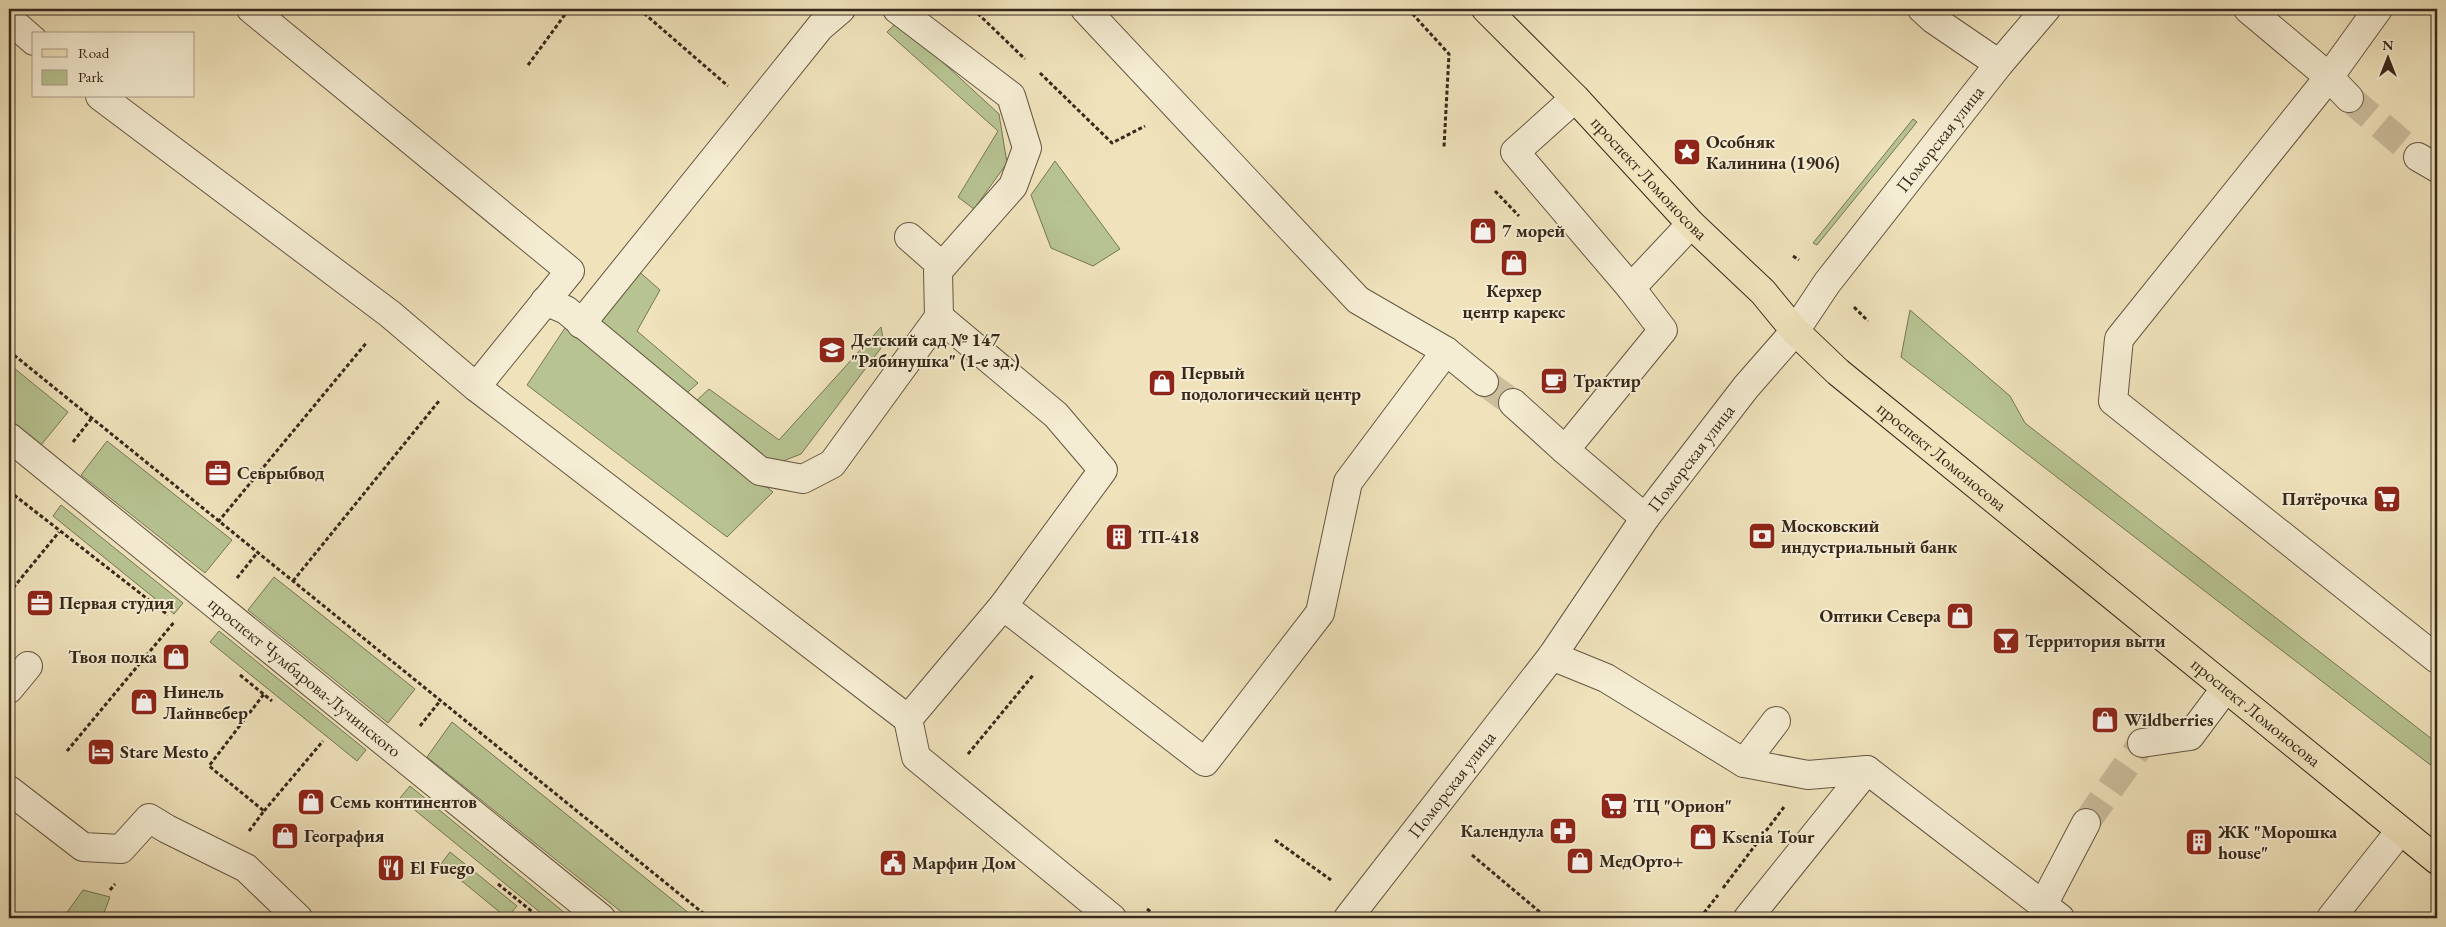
<svg xmlns="http://www.w3.org/2000/svg" width="2446" height="927" font-family="'EB Garamond',serif">
<rect width="100%" height="100%" fill="#f0e3bc"/>
<filter id="stains"><feTurbulence type="fractalNoise" baseFrequency=".004" numOctaves="4"/><feColorMatrix values="0 0 0 0 .2 0 0 0 0 .09 0 0 0 0 .02 0 0 0 .5 -.17"/></filter>
<radialGradient id="worn" r=".72"><stop offset=".6" stop-color="#630" stop-opacity="0"/><stop offset="1" stop-color="#630" stop-opacity=".3"/></radialGradient>
<g fill="#b7c492" stroke="#777656">
<path d="M898,21l101,93 8,49 -33,46 -16,-12 40,-66 -111,-99z"/>
<path d="M1913,119l4,3 -100,123 -4,-2z"/>
<path d="M1055,161l65,88 -27,17 -42,-18 -20,-53z"/>
<path d="M635,268l25,22 -23,41 61,52 -17,15 -90,-79z"/>
<path d="M1910,310l100,86 15,27 412,320v27l-536,-413z"/>
<path d="M881,327l3,17 -83,110 -23,9 -31,-12 -53,-48 15,-14 70,51z"/>
<path d="M565,328l208,164 -46,45 -200,-152z"/>
<path d="M9,364l59,48 -27,33 -32,-26z"/>
<path d="M107,441l125,99 -27,33 -124,-98z"/>
<path d="M61,505l122,98 -9,11 -121,-98z"/>
<path d="M274,577l141,112 -27,34 -140,-113z"/>
<path d="M219,631l147,119 -9,11 -147,-119z"/>
<path d="M452,722l243,196h-66l-202,-161z"/>
<path d="M410,786l161,132h-24l-147,-120z"/>
<path d="M450,852l67,54 -10,12 -66,-54z"/>
<path d="M83,890l27,7 -8,21h-39z"/>
</g>
<g fill="none" stroke-linecap="round" stroke-linejoin="round">
<g stroke="#cbbe9c" stroke-width="28" stroke-dasharray="28 14" stroke-linecap="butt">
<path d="M2349,98l69,59"/>
<path d="M1484,382l29,21"/>
<path d="M2086,823l56,-80"/>
</g>
<g stroke="#655743" stroke-width="30">
<g id="minor">
<path d="M251,9l319,262 -94,116"/>
<path d="M897,9l114,87 16,52 -14,38 -75,85 1,46"/>
<path d="M1085,9l273,291 88,51 38,31"/>
<path d="M1922,9l11,10 66,45"/>
<path d="M2248,9l81,68 20,21"/>
<path d="M2378,9l-49,68 -210,262 -6,62 324,258"/>
<path d="M9,19l25,22"/>
<path d="M100,96l290,218 86,73 432,332"/>
<path d="M2418,157l19,11"/>
<path d="M909,237l33,29"/>
<path d="M1631,288l60,-64"/>
<path d="M545,301l21,9 194,161 43,8 29,-15 107,-147 117,98 47,55 -100,136"/>
<path d="M581,324l239,-297 21,-18"/>
<path d="M1513,403l52,47 80,68"/>
<path id="s1" d="M9,437l592,481"/>
<path d="M1565,450l98,-120 -32,-42 -116,-136 60,-54"/>
<path d="M1552,656l54,22 138,85 64,12 59,-5 193,148"/>
<path d="M9,689l19,-23"/>
<path d="M2142,743l48,-7 35,-47"/>
<path d="M1744,763l32,-42"/>
<path d="M9,790l74,57 38,2 28,-31 18,11 79,39 52,50"/>
<path d="M2043,905l43,-82"/>
<path d="M1112,918l-196,-161 -8,-38 95,-113 202,156 115,-149 28,-131 98,-131"/>
<path id="s2" d="M1348,918l204,-262 93,-138 101,-131 49,-56 32,-48 172,-219 47,-55"/>
<path d="M1748,918l119,-148"/>
<path d="M2331,918l69,-87"/>
</g>
</g>
<g stroke="#37281b" stroke-width="30">
<g id="major">
<path id="s3" d="M1486,9l89,89 116,126 72,68 32,39 43,41 599,488"/>
</g>
</g>
<g stroke="#37281b" stroke-width="3" stroke-dasharray="4 2.5" stroke-linecap="butt">
<path d="M639,9l89,77"/>
<path d="M973,9l52,50"/>
<path d="M1408,9l41,45 -5,93"/>
<path d="M528,65l41,-56"/>
<path d="M1040,73l72,70 33,-17"/>
<path d="M1495,191l24,25"/>
<path d="M1793,256l6,4"/>
<path d="M1854,307l14,14"/>
<path d="M9,351l700,567"/>
<path d="M73,442l18,-23"/>
<path d="M9,491l159,124"/>
<path d="M218,522l149,-180"/>
<path d="M237,578l20,-25"/>
<path d="M293,581l146,-180"/>
<path d="M9,593l50,-61"/>
<path d="M240,675l32,26"/>
<path d="M420,726l20,-25"/>
<path d="M67,751l108,-130"/>
<path d="M968,754l66,-80"/>
<path d="M264,811l59,-70"/>
<path d="M249,831l15,-20 -55,-45 55,-72"/>
<path d="M1275,840l56,40"/>
<path d="M1472,855l75,63"/>
<path d="M498,884l42,34"/>
<path d="M1723,888l61,-81"/>
<path d="M110,890l5,-6"/>
<path d="M1147,909l12,9"/>
<path d="M1700,918l18,-23"/>
</g>
<use href="#minor" stroke="#f5edd3" stroke-width="28"/>
<use href="#major" stroke="#f0e3bc" stroke-width="28"/>
</g>
<defs>
<g id="sight-square" transform="scale(1.4375)"><rect x="-9" y="-9" width="18" height="18" rx="4" fill="#8f2418" stroke="#f5edd3"/><path d="M0-6L1.8-2.2L6-1.7L2.9 1.2L3.7 5.4L0 3.3L-3.7 5.4L-2.9 1.2L-6-1.7L-1.8-2.2Z" fill="#fff"/></g>
<g id="shop-square" transform="scale(1.4375)"><rect x="-9" y="-9" width="18" height="18" rx="4" fill="#8f2418" stroke="#f5edd3"/><path d="M-5-2.5h2.3a2.7 3.5 0 0 1 5.4 0H5L5.5 6h-11ZM-1.5-2.5h3a1.5 2.3 0 0 0-3 0Z" fill="#fff"/></g>
<g id="school-square" transform="scale(1.4375)"><rect x="-9" y="-9" width="18" height="18" rx="4" fill="#8f2418" stroke="#f5edd3"/><path d="M0-5L7-2L0 1L-7-2ZM-4 1L0 2.5L4 1V4Q0 6-4 4Z" fill="#fff"/></g>
<g id="cafe-square" transform="scale(1.4375)"><rect x="-9" y="-9" width="18" height="18" rx="4" fill="#8f2418" stroke="#f5edd3"/><path d="M-5.5-4.5H6V0H3Q3 3.5 0 3.5H-2.5Q-5.5 3.5-5.5 0ZM3-3.2v2h1.7v-2ZM-6 4.5H4V6H-6Z" fill="#fff"/></g>
<g id="office-square" transform="scale(1.4375)"><rect x="-9" y="-9" width="18" height="18" rx="4" fill="#8f2418" stroke="#f5edd3"/><path d="M-6-3h4V-5.5h4V-3h4V5H-6ZM-1-4.5V-3h2v-1.5ZM-6 0V1H6V0Z" fill="#fff"/></g>
<g id="supermarket-square" transform="scale(1.4375)"><rect x="-9" y="-9" width="18" height="18" rx="4" fill="#8f2418" stroke="#f5edd3"/><path d="M-6-5.5h2.5l.6 2H6L4.5 2H-2.5L-4.4-4H-6ZM-1.5 3.2a1.3 1.3 0 1 0 .1 0ZM3 3.2a1.3 1.3 0 1 0 .1 0Z" fill="#fff"/></g>
<g id="bank-square" transform="scale(1.4375)"><rect x="-9" y="-9" width="18" height="18" rx="4" fill="#8f2418" stroke="#f5edd3"/><path d="M-6-4H6V4H-6ZM0-2.3a2.3 2.3 0 1 0 0 4.6a2.3 2.3 0 1 0 0-4.6Z" fill="#fff"/></g>
<g id="building-square" transform="scale(1.4375)"><rect x="-9" y="-9" width="18" height="18" rx="4" fill="#8f2418" stroke="#f5edd3"/><path d="M-4-6H4V6H1V3H-1V6H-4ZM-2.5-4.3h1.7v1.8h-1.7ZM.8-4.3h1.7v1.8H.8ZM-2.5-1h1.7V.8h-1.7ZM.8-1h1.7V.8H.8Z" fill="#fff"/></g>
<g id="bar-square" transform="scale(1.4375)"><rect x="-9" y="-9" width="18" height="18" rx="4" fill="#8f2418" stroke="#f5edd3"/><path d="M-6-5H6L.8 .8V4.5H3.5V6h-7V4.5H-.8V.8Z" fill="#fff"/></g>
<g id="hotel-square" transform="scale(1.4375)"><rect x="-9" y="-9" width="18" height="18" rx="4" fill="#8f2418" stroke="#f5edd3"/><path d="M-6-4.5h1.5V1H6V5H4.5V3h-9V5H-6ZM-4 0a1.8 1.8 0 1 1 3.6 0ZM.5 0V-2.5h3Q6-2.5 6 0Z" fill="#fff"/></g>
<g id="pharmacy-square" transform="scale(1.4375)"><rect x="-9" y="-9" width="18" height="18" rx="4" fill="#8f2418" stroke="#f5edd3"/><path d="M-2-6h4v4h4v4h-4v4h-4v-4h-4v-4h4Z" fill="#fff"/></g>
<g id="civic-square" transform="scale(1.4375)"><rect x="-9" y="-9" width="18" height="18" rx="4" fill="#8f2418" stroke="#f5edd3"/><path d="M-.6-6.5H3V-4.5H.6V-3L4-1V1h2V6H-6V1h2V-1L-.6-3ZM-1.2 2.5V6h2.4V2.5Z" fill="#fff"/></g>
<g id="restaurant-square" transform="scale(1.4375)"><rect x="-9" y="-9" width="18" height="18" rx="4" fill="#8f2418" stroke="#f5edd3"/><path d="M-5-6h1v4h1v-4h1v4h1v-4h1v5L-1.5 .5V6h-2V.5L-5-1ZM5-6V6H3V1.5H1.5Q1.5-4 5-6Z" fill="#fff"/></g>
</defs>
<g fill-rule="evenodd">
<use href="#sight-square" x="1687" y="152"/>
<use href="#shop-square" x="1483" y="231"/>
<use href="#shop-square" x="1514" y="263"/>
<use href="#school-square" x="832" y="350"/>
<use href="#cafe-square" x="1554" y="381"/>
<use href="#shop-square" x="1162" y="383"/>
<use href="#office-square" x="218" y="473"/>
<use href="#supermarket-square" x="2387" y="499"/>
<use href="#bank-square" x="1762" y="536"/>
<use href="#building-square" x="1119" y="537"/>
<use href="#office-square" x="40" y="603"/>
<use href="#shop-square" x="1960" y="616"/>
<use href="#bar-square" x="2006" y="641"/>
<use href="#shop-square" x="176" y="657"/>
<use href="#shop-square" x="144" y="702"/>
<use href="#shop-square" x="2105" y="720"/>
<use href="#hotel-square" x="101" y="752"/>
<use href="#shop-square" x="311" y="802"/>
<use href="#supermarket-square" x="1614" y="806"/>
<use href="#pharmacy-square" x="1563" y="831"/>
<use href="#shop-square" x="285" y="836"/>
<use href="#shop-square" x="1703" y="837"/>
<use href="#building-square" x="2199" y="842"/>
<use href="#shop-square" x="1580" y="861"/>
<use href="#civic-square" x="893" y="863"/>
<use href="#restaurant-square" x="391" y="868"/>
</g>
<g text-anchor="middle" stroke-width="4" stroke-linejoin="round" paint-order="stroke">
<g font-size="18" fill="#37281b" stroke="#f5edd3">
<text dy="6" stroke="none"><textPath href="#s2" startOffset="979">Поморская улица</textPath></text>
<text dy="6" stroke="none"><textPath href="#s3" startOffset="235">проспект Ломоносова</textPath></text>
<text dy="6" stroke="none"><textPath href="#s3" startOffset="640">проспект Ломоносова</textPath></text>
<text dy="6" stroke="none"><textPath href="#s2" startOffset="574">Поморская улица</textPath></text>
<text dy="6" stroke="none"><textPath href="#s1" startOffset="381">проспект Чумбарова-Лучинского</textPath></text>
<text dy="6" stroke="none"><textPath href="#s3" startOffset="1045">проспект Ломоносова</textPath></text>
<text dy="6" stroke="none"><textPath href="#s2" startOffset="169">Поморская улица</textPath></text>
</g>
<g font-size="18" font-weight="bold" fill="#37281b" stroke="#f5edd3" text-anchor="start">
<text x="1706" y="148">Особняк<tspan x="1706" dy="21">Калинина (1906)</tspan></text>
<text x="1502" y="237">7 морей</text>
<text x="1514" y="297" text-anchor="middle">Керхер<tspan x="1514" dy="21">центр карекс</tspan></text>
<text x="851" y="346">Детский сад № 147<tspan x="851" dy="21">"Рябинушка" (1-е зд.)</tspan></text>
<text x="1181" y="379">Первый<tspan x="1181" dy="21">подологический центр</tspan></text>
<text x="1573" y="387">Трактир</text>
<text x="237" y="479">Севрыбвод</text>
<text x="2368" y="505" text-anchor="end">Пятёрочка</text>
<text x="1781" y="532">Московский<tspan x="1781" dy="21">индустриальный банк</tspan></text>
<text x="1138" y="543">ТП-418</text>
<text x="59" y="609">Первая студия</text>
<text x="1941" y="622" text-anchor="end">Оптики Севера</text>
<text x="2025" y="647">Территория выти</text>
<text x="157" y="663" text-anchor="end">Твоя полка</text>
<text x="163" y="698">Нинель<tspan x="163" dy="21">Лайнвебер</tspan></text>
<text x="2124" y="726">Wildberries</text>
<text x="120" y="758">Stare Mesto</text>
<text x="330" y="808">Семь континентов</text>
<text x="1633" y="812">ТЦ "Орион"</text>
<text x="1544" y="837" text-anchor="end">Календула</text>
<text x="2218" y="838">ЖК "Морошка<tspan x="2218" dy="21">house"</tspan></text>
<text x="304" y="842">География</text>
<text x="1722" y="843">Ksenia Tour</text>
<text x="1599" y="867">МедОрто+</text>
<text x="912" y="869">Марфин Дом</text>
<text x="410" y="874">El Fuego</text>
</g>
</g>
<rect width="2446" height="927" fill="none" stroke="#f0e3bc" stroke-width="30"/>
<rect x="10" y="10" width="2426" height="907" fill="none" stroke="#37281b" stroke-width="2.5"/>
<rect x="15" y="15" width="2416" height="897" fill="none" stroke="#37281b"/>
<rect x="32" y="32" width="162" height="65" fill="#f5edd3" stroke="#a99e89"/>
<rect x="42" y="49" width="25" height="8" fill="#f0e3bc" stroke="#a99e89"/>
<text x="78" y="58" font-size="15" fill="#37281b">Road</text>
<rect x="42" y="70" width="25" height="15" fill="#b7c492" stroke="#a99e89"/>
<text x="78" y="82" font-size="15" fill="#37281b">Park</text>
<g transform="translate(2388 58)" stroke="#f5edd3" stroke-width="4" paint-order="stroke">
<path d="M0-4L9 19L0 12L-9 19Z" fill="#37281b"/>
<text y="-8" font-size="14" font-weight="bold" text-anchor="middle" fill="#37281b">N</text>
</g>
<rect width="100%" height="100%" filter="url(#stains)"/>
<rect width="100%" height="100%" fill="url(#worn)"/>
</svg>
